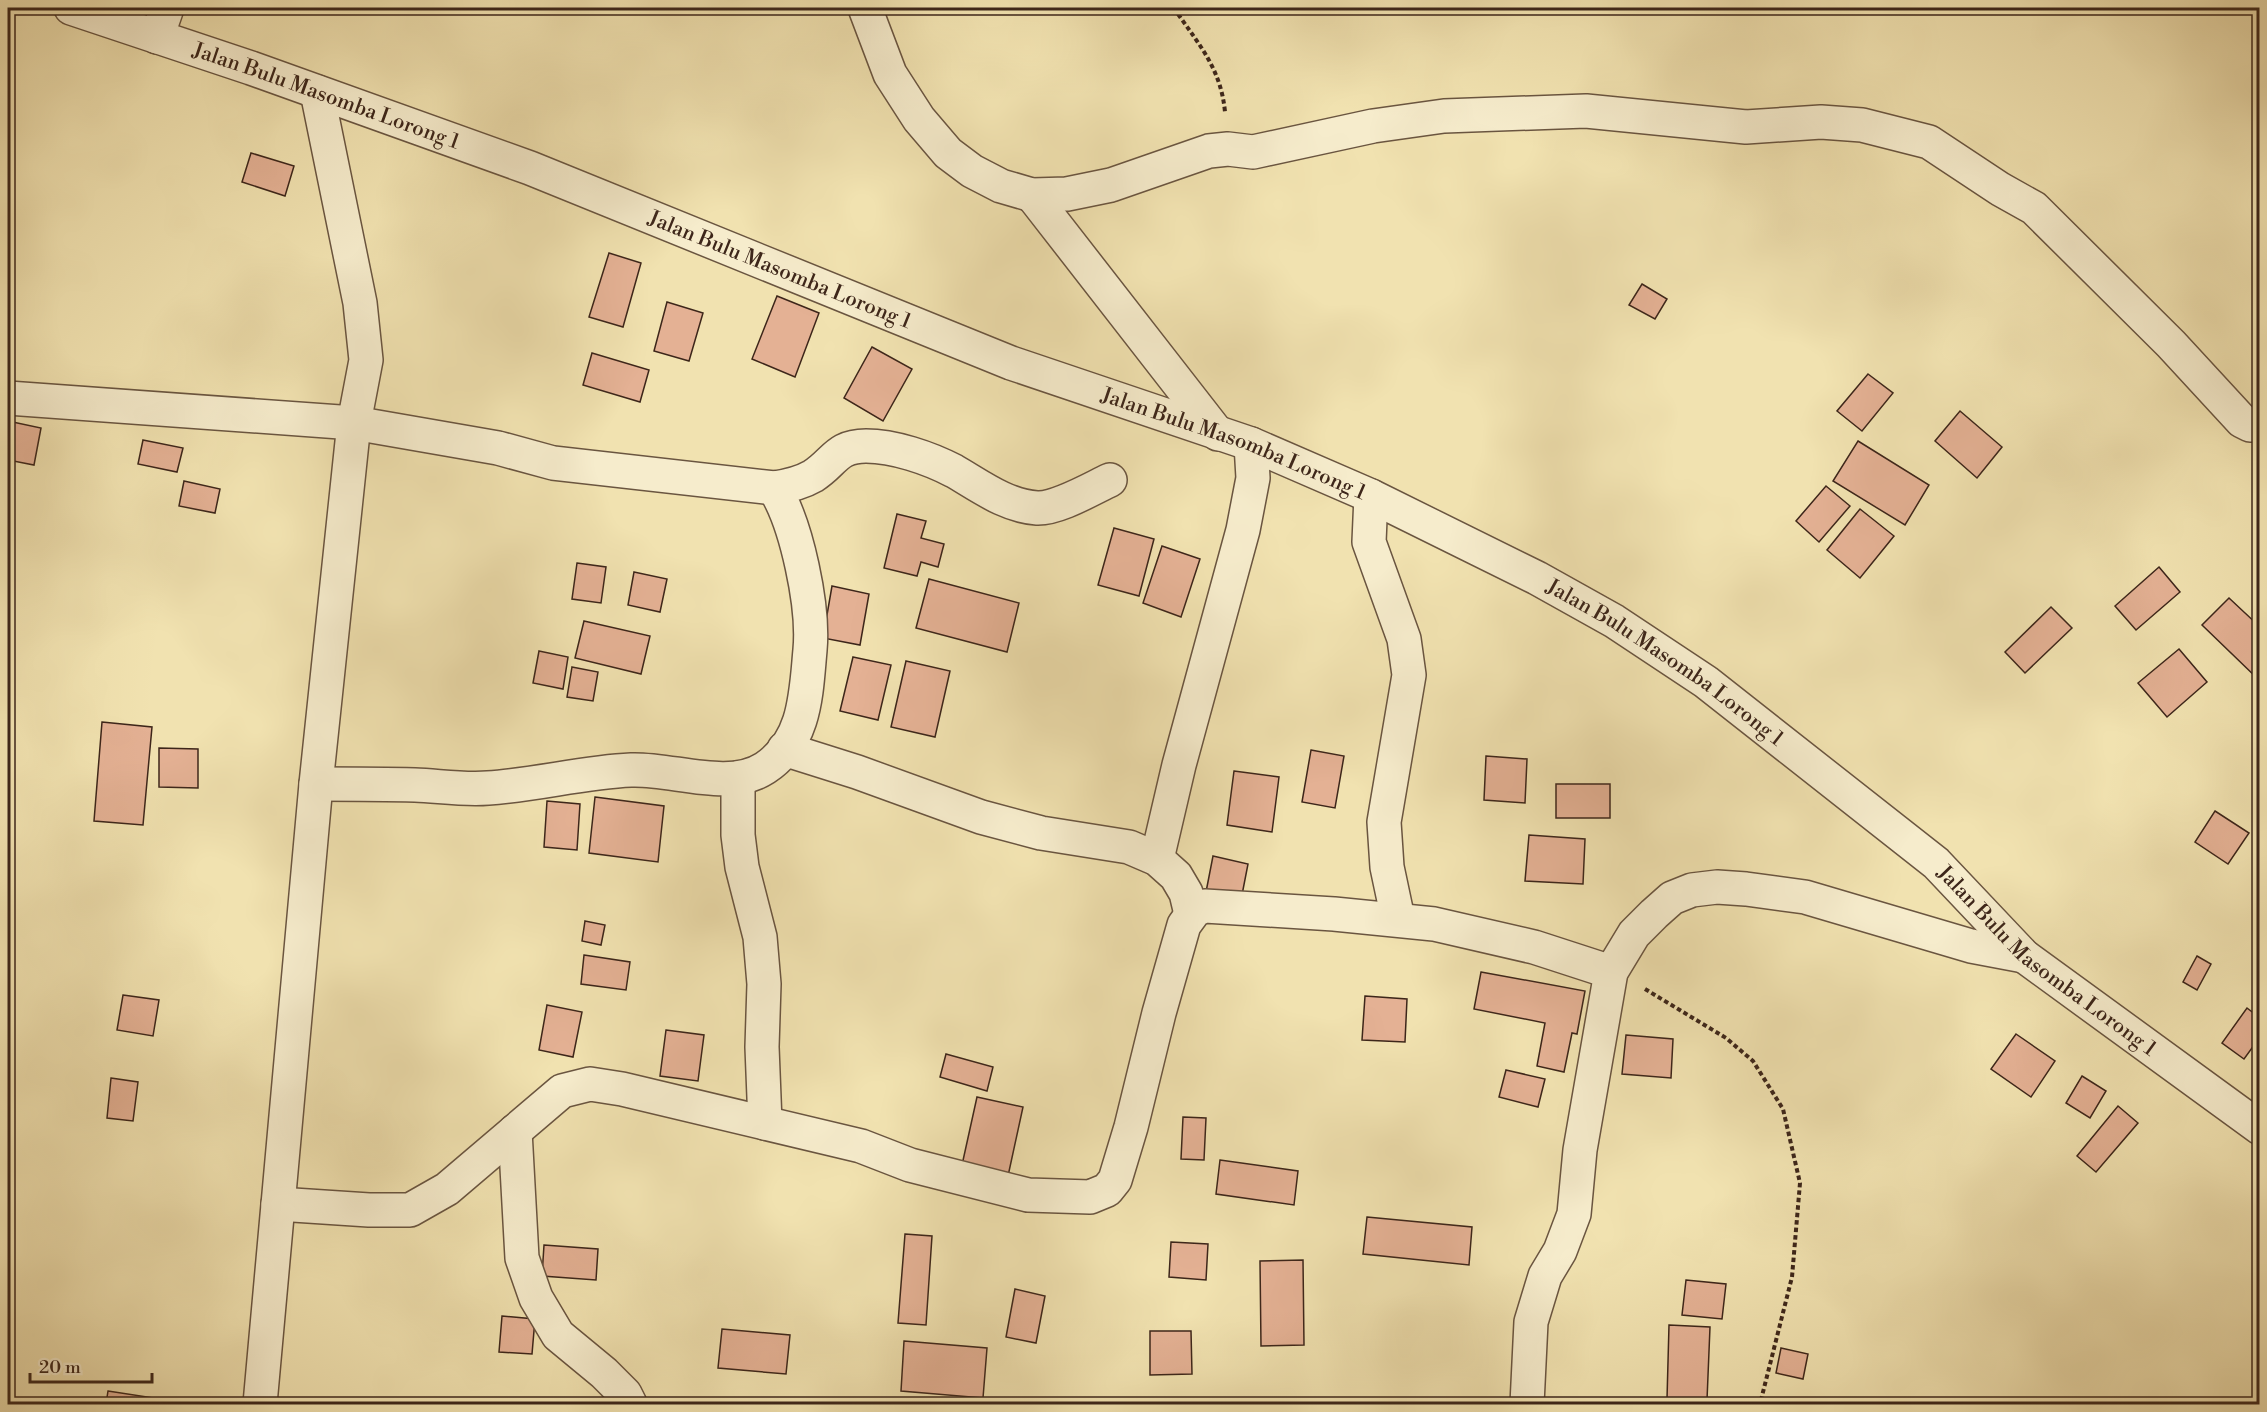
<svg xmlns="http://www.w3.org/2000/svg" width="2267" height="1412" font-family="'Libre Bodoni',serif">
<rect width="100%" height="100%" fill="#f1e2b0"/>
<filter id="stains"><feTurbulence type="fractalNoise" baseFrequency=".00333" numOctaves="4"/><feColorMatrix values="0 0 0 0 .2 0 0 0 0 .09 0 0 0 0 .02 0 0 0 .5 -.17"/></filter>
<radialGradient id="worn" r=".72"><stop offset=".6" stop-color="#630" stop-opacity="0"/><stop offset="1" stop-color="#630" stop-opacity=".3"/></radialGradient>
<g fill="#e4b194" stroke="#3d261a" stroke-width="1.5">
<path d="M251,153l43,13 -9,30 -43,-14z"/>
<path d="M609,253l32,10 -18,64 -34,-10z"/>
<path d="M1642,284l25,15 -12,20 -26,-14z"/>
<path d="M777,296l42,17 -24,64 -43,-18z"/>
<path d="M667,302l36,11 -14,48 -35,-10z"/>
<path d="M872,347l40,22 -29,52 -39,-23z"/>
<path d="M592,353l57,17 -9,32 -57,-17z"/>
<path d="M1868,374l25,19 -31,38 -25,-20z"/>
<path d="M1960,411l42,36 -25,31 -42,-37z"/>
<path d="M8,421l33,7 -7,37 -26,-5z"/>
<path d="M143,440l40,8 -6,24 -39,-8z"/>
<path d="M1858,441l71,44 -24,40 -72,-44z"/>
<path d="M184,481l36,8 -5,24 -36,-7z"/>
<path d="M1826,486l24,20 -31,36 -23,-21z"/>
<path d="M1860,509l34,27 -34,42 -33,-28z"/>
<path d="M897,514l29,7 -5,17 23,6 -6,23 -17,-5 -4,14 -33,-8z"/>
<path d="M1114,528l40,11 -15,57 -41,-11z"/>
<path d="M1162,546l38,13 -19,58 -38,-14z"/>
<path d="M577,563l29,4 -5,36 -29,-4z"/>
<path d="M2159,567l21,25 -44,38 -21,-24z"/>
<path d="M634,572l33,7 -7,33 -32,-7z"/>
<path d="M929,579l90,24 -12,49 -91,-24z"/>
<path d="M832,586l37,8 -9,51 -37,-7z"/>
<path d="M2229,598l31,29v54l-58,-56z"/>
<path d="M2051,607l21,21 -47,45 -20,-21z"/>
<path d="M584,621l66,15 -9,38 -66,-16z"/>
<path d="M2179,649l28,33 -40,35 -29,-34z"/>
<path d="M539,651l29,6 -5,32 -30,-6z"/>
<path d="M853,657l38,8 -13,55 -38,-9z"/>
<path d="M906,661l44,10 -15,66 -44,-10z"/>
<path d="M572,667l26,5 -5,29 -26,-4z"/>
<path d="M102,722l50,5 -9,98 -49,-4z"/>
<path d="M159,748l39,1v39l-39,-1z"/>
<path d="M1311,750l33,6 -9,52 -33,-6z"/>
<path d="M1486,756l41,3 -2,44 -41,-3z"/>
<path d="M1234,771l45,6 -7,55 -45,-7z"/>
<rect x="1556" y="784" width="54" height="34"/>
<path d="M595,797l69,9 -6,56 -69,-9z"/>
<path d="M547,801l33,3 -3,46 -33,-3z"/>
<path d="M2215,811l34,22 -21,31 -33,-22z"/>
<path d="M1529,835l56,4 -2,45 -58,-3z"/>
<path d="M1213,856l35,8 -7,36 -35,-8z"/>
<path d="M585,921l20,4 -4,20 -19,-4z"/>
<path d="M584,955l46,7 -4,28 -45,-6z"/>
<path d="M2197,956l14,8 -14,26 -14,-8z"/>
<path d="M1481,972l104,19 -8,43 -5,-1 -8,39 -27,-6 8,-43 -71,-14z"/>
<path d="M123,995l36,5 -6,36 -36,-6z"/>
<path d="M1365,996l42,3 -2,43 -43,-2z"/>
<path d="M547,1005l35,7 -9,45 -34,-7z"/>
<path d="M2247,1008l13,10v19l-16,22 -22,-16z"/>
<path d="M666,1030l38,5 -6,46 -38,-5z"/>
<path d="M2016,1034l39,27 -24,36 -40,-28z"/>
<path d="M1626,1035l47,4 -2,39 -49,-4z"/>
<path d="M946,1054l47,13 -6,24 -47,-14z"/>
<path d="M1506,1070l39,9 -7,28 -39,-10z"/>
<path d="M2082,1076l24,15 -16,27 -24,-15z"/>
<path d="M111,1078l27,4 -5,39 -26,-3z"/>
<path d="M977,1097l46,10 -15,69 -46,-11z"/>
<path d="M2118,1106l20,17 -42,49 -19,-16z"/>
<path d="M1183,1117l23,1 -2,42 -23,-1z"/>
<path d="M1220,1160l78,11 -4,34 -78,-11z"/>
<path d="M1367,1217l105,10 -3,38 -106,-11z"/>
<path d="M905,1234l27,2 -6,89 -28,-2z"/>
<path d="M1171,1242l37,2 -2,36 -37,-3z"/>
<path d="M544,1245l54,4 -2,31 -54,-4z"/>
<path d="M1303,1260l1,85 -43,1 -1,-85z"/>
<path d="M1686,1280l40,4 -4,35 -40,-4z"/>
<path d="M1015,1289l30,7 -9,47 -30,-6z"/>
<path d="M502,1316l33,3 -3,35 -33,-2z"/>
<path d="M1669,1325l41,2 -3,73 -40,-1z"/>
<path d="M722,1329l68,6 -4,39 -68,-6z"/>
<path d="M1150,1331h41l1,43 -42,1z"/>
<path d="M904,1341l83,7 -4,50 -82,-7z"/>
<path d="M1781,1348l27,6 -5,25 -27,-6z"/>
<path d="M108,1391l59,9 -1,4h-60z"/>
</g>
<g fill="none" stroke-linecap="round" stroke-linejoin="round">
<g stroke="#6a5540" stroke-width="36">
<g id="minor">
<path id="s1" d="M71,8l180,60 279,100 481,195 240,81 120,52 166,82 77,43 92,61 230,181 88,93 236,172"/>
<path d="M865,8l25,66 29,45 29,34 24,18 29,15 31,9 35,-1 44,-9 98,-34 19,-2 25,3 120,-26 71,-10 142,-5 160,16 75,-5 41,3 67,17 71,47 34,19 137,136 71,77 8,4h10"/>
<path d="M157,37l10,-29"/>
<path d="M1032,195l186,239"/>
<path d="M8,398l346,25 144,25 55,15 221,25c14,-2 27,-5 39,-12 22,-14 23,-30 53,-30 28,0 63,12 88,25 26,15 52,35 83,37 20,1 54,-19 73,-28"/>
<path d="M1371,496l-2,46 35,97 5,36 -25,147 3,45 11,52"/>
<path d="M784,749l73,23 124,45 60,16 88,14 28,12 19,17 10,17 5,21"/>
<path d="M738,778v57l4,32 18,70 4,47 -2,63 3,76"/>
<path d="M316,784c33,0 66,0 99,1 24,1 49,5 73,3 48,-3 95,-16 143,-18 41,-2 97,22 134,-2 41,-27 41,-75 45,-118 4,-43 -13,-126 -36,-162"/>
<path d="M1157,859l22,-94 64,-235 10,-52 -2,-34"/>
<path d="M515,1131l7,127 14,40 22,37 46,38 21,21 5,10"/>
<path d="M278,1204l91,6h41l37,-21 115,-98 28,-7 32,5 239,57 49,19 118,30 62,2 17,-7 8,-10 16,-53 28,-114 25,-88 11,-15 10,-4 129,8 100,10 100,23 77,25"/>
<path d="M260,1404l56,-620 38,-361 12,-63 -6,-57 -43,-211"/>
<path d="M1527,1404l4,-82 14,-46 15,-25 14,-37 6,-64 31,-178 23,-38 20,-20 18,-16 20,-8 25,-3 29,2 59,8 166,49 53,10"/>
</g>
</g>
<g stroke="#3d261a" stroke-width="4" stroke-dasharray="4.5 3" stroke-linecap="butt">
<path d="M1178,14c23,33 43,56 47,98"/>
<path d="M1645,989l81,49 27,23 30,48 17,74 -8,94 -32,127"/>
</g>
<use href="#minor" stroke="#f6eccc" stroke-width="33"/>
</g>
<g text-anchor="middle" stroke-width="6" stroke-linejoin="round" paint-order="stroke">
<g font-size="21" fill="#3d261a" stroke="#f6eccc">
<text dy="7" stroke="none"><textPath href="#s1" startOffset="270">Jalan Bulu Masomba Lorong 1</textPath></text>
<text dy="7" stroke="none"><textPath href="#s1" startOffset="756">Jalan Bulu Masomba Lorong 1</textPath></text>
<text dy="7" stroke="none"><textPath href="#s1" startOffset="1242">Jalan Bulu Masomba Lorong 1</textPath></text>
<text dy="7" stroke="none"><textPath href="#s1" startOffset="1728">Jalan Bulu Masomba Lorong 1</textPath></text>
<text dy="7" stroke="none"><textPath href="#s1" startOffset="2214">Jalan Bulu Masomba Lorong 1</textPath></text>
</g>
</g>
<rect width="2267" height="1412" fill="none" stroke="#f1e2b0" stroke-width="30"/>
<rect x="9" y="9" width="2249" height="1394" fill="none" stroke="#3d261a" stroke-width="3"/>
<rect x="15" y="15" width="2237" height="1382" fill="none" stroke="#3d261a" stroke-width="1.5"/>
<path d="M30 1373v9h122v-9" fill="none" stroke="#3d261a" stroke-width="3"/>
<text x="39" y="1373" font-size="18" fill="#3d261a" stroke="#f6eccc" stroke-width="4.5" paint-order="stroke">20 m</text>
<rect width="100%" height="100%" filter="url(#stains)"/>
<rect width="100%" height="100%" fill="url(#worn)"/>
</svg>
